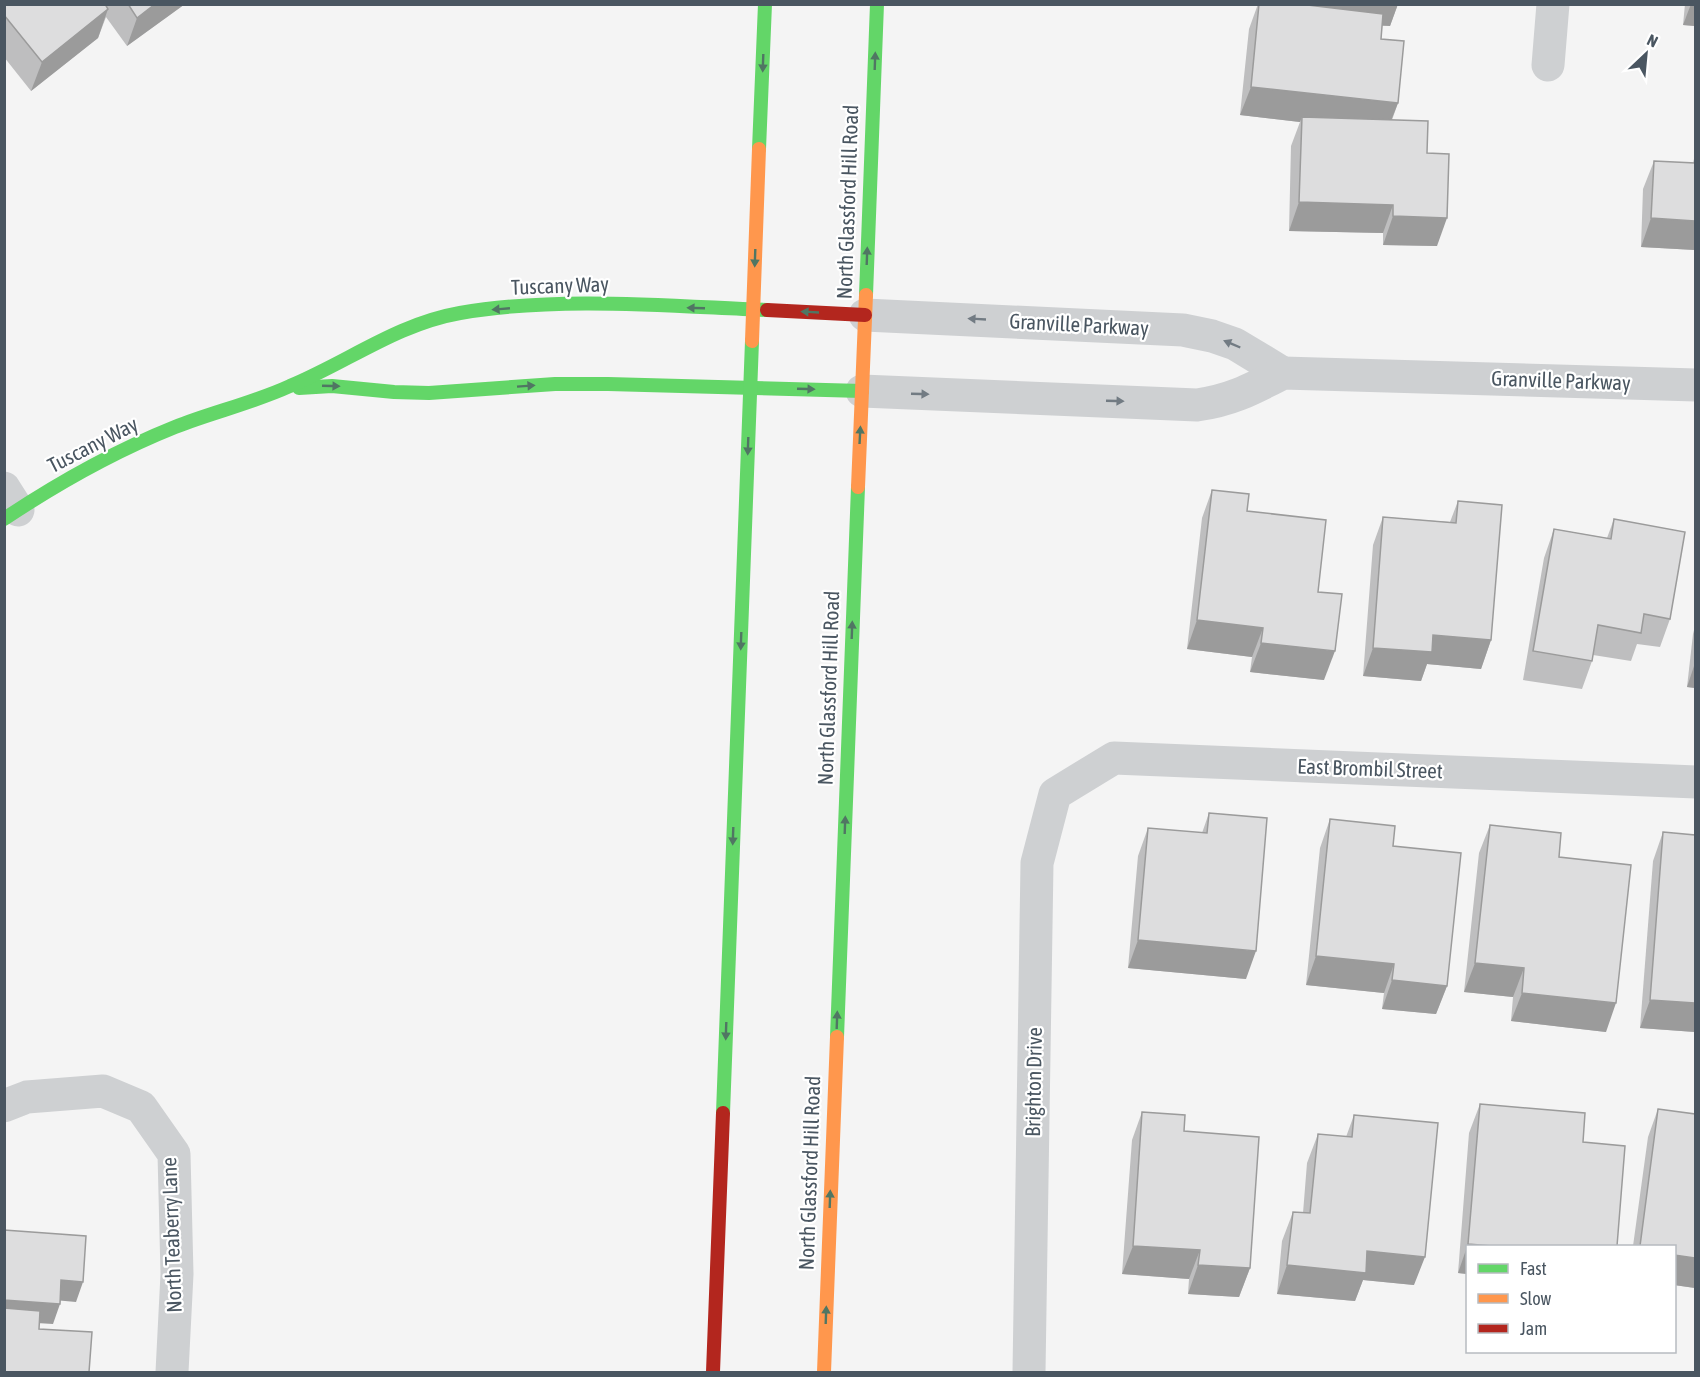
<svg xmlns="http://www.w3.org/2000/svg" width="1700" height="1377" font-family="'Asap Condensed',sans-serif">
<rect width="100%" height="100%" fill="#f4f4f4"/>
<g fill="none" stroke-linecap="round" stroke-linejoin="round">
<g stroke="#ced0d2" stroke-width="33">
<path d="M1548,65l5,-61"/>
<path d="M865,315l318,15 29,6 23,8 48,29"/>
<path d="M862,391l335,14c35,-5 55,-16 86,-32l413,12"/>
<path d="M4,488l14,22"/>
<path d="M4,1106l23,-9 76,-6 38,16 33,47 3,120 -5,98"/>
<path d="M1029,1372l8,-509 18,-69 59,-36 582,24"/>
</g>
<g stroke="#63d668" stroke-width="14">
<path d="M759,149l6,-145"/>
<path d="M866,295l11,-291"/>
<path d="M299,388l33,-2 62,6 35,1 126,-9h53l254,7"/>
<path d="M4,519c54,-36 111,-68 171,-92 38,-15 78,-24 115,-41 58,-24 107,-62 170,-73 99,-17 207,-7 307,-3"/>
<path d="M837,1037l21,-550"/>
<path d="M723,1113l29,-772"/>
</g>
<g stroke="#ff974d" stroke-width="14">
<path d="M752,341l7,-192"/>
<path d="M858,487l8,-192"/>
<path d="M824,1372l13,-335"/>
</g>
<g stroke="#b3261e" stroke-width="14">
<path d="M767,310l98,5"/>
<path d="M713,1372l10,-259"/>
</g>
</g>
<g fill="#bebebf">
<path d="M4,4h181l-58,42 -21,-29 -8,21 -67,53 -27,-34z"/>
<path d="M1258,4h140l-8,22h-8l-1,13 17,64 -6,17 35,33 10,93 -54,-1v-12l-94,-2 2,-85 9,-24 -60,-7 9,-86z"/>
<path d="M1685,4h10v22l-12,-1z"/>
<path d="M1695,114v26h-1z"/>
<path d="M1695,155v95l-54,-3 2,-58 11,-28 39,2z"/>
<path d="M1212,490l35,21 71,81 6,88 -74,-8 2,-15 -65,-8 15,-131z"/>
<path d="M1458,501l33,139 -10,29 -54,-5 -6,17 -58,-5 10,-131 10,-28 67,5z"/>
<path d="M1614,519l56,100 -10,28 -23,-3 -6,17 -38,-6 -1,6 -10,28 -59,-9 21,-122 10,-29 53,9z"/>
<path d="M1695,626v62l-8,-1 6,-53z"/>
<path d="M1209,813l37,166 -118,-11 10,-112 10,-28 54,5z"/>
<path d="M1330,819l63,27 54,140 -11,28 -54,-5 2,-16 -78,-8 14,-137z"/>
<path d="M1490,825l69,32 47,175 -95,-11 2,-24 -49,-5 15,-139z"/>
<path d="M1663,832l32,3v197l-55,-4 13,-167z"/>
<path d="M1480,1104l103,38 -116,104v28l-9,-1 11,-140z"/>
<path d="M1658,1109l37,5v174l-21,-3v-39h-41l15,-109z"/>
<path d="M1142,1112l42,19 66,137 -11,29 -51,-3 1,-15 -67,-5 10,-134z"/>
<path d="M1354,1115l60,170 -51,-5 -8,21 -78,-7 5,-53 11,-29 10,1 4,-50 11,-29 28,3z"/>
</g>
<g fill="#9b9b9b">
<path d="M155,4h30l-58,42 10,-28z"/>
<path d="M1271,4h127l-8,22 -123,-10z"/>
<path d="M1691,4h4v22l-12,-1z"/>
<path d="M108,9l-10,29 -67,53 11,-29z"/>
<path d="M1251,87l147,16 -11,28 -85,-14 -2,5 -60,-7z"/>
<path d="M1299,202l94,3 -10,28 -94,-2z"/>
<path d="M1393,216l54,2 -10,28 -54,-1z"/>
<path d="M1651,218l44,3v29l-54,-3z"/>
<path d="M1197,620l66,8 -11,29 -65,-8z"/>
<path d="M1433,635l58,5 -10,29 -54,-5 -6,17 -58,-5 10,-28z"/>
<path d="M1261,643l74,8 -11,29 -74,-8z"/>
<path d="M1695,663v25l-8,-1z"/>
<path d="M1138,940l118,11 -10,28 -118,-11z"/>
<path d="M1316,956l78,8 -10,29 -78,-8z"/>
<path d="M1475,963l49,5 -11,29 -49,-5z"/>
<path d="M1392,980l55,6 -11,28 -54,-5z"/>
<path d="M1522,993l94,10 -10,29 -95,-11z"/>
<path d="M1650,1000l45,3v29l-55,-4z"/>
<path d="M1468,1244l24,2h-25v28l-9,-1z"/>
<path d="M1133,1246l67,4 -11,29 -67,-5z"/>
<path d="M1367,1251l58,6 -11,28 -51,-5 -8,21 -78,-7 10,-29z"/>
<path d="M1674,1255l21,3v30l-21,-3z"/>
<path d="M1198,1265l52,3 -11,29 -51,-3z"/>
<path d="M61,1280l22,2 -7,20 -22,-2z"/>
<path d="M4,1300l56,4 -7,20 -49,-3z"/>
</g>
<g fill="#ddddde" stroke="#9b9b9b" stroke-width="1.5">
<path d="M4,4h101l3,5 -66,53 -38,-47z"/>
<path d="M128,4h27l-18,14z"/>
<path d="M1259,4h40l84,10 -2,25 23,2 -6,62 -147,-16z"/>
<path d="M1302,117l126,4 -1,32 22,1 -2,64 -54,-2v-11l-94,-3z"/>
<path d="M1654,161l41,2v58l-44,-3z"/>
<path d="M1212,490l37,4 -2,17 79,9 -8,72 24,2 -7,57 -74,-8 2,-15 -66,-8z"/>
<path d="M1458,501l44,4 -11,135 -58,-5 -1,17 -59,-4 10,-131 73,6z"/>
<path d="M1614,519l71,13 -15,87 -26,-5 -3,19 -43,-8 -6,36 -59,-10 21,-122 57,10z"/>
<path d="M1209,813l58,5 -11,133 -118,-11 10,-112 59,5z"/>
<path d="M1330,819l65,7 -2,20 68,7 -14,133 -55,-6 2,-16 -78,-8z"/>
<path d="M1490,825l71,8 -2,24 72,8 -15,138 -94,-10 2,-25 -49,-5z"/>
<path d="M1663,832l32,3v168l-45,-3z"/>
<path d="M1480,1104l105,9 -2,29 42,4 -8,100h-125l-24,-2z"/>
<path d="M1658,1109l37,5v144l-21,-3v-9h-34z"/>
<path d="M1142,1112l43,3 -1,16 75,6 -9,131 -52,-3 2,-15 -67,-4z"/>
<path d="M1354,1115l84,8 -13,134 -58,-6 -1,22 -79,-8 6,-53 17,1 8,-79 34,3z"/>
<path d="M4,1230l82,6 -3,46 -22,-2 -1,24 -56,-4z"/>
<path d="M4,1308l36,3 -1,18 53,3 -3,40h-85z"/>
</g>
<defs><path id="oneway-solid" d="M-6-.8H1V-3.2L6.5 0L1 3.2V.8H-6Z" transform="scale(1.5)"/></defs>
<g fill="#507663">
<use href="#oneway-solid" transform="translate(875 61) rotate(-88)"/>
<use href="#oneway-solid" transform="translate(763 63) rotate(92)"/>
<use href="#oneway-solid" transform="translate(867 256) rotate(-88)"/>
<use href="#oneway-solid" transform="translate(755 258) rotate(92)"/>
<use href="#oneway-solid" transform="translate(696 308) rotate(-178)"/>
<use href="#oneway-solid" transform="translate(501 309) rotate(175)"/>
<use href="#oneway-solid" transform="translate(810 312) rotate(-177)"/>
<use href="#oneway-solid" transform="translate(331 386) rotate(2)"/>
<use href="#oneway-solid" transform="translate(526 386) rotate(-4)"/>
<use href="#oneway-solid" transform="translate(806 389) rotate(2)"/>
<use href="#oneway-solid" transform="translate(860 435) rotate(-87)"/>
<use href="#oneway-solid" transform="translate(748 446) rotate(92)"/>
<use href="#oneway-solid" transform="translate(852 630) rotate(-88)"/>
<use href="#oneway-solid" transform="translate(741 641) rotate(92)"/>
<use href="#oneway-solid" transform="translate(845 825) rotate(-88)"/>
<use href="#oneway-solid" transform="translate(733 836) rotate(92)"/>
<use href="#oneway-solid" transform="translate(837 1020) rotate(-88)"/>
<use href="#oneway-solid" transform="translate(726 1031) rotate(92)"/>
<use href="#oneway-solid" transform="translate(830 1199) rotate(-88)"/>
<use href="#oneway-solid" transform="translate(826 1315) rotate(-88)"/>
</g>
<g fill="#727b83">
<use href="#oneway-solid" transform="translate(977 319) rotate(-177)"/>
<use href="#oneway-solid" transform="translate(1232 344) rotate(-157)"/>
<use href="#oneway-solid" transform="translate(920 394) rotate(2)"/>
<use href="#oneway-solid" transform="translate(1115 401) rotate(2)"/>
</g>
<g text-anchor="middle" stroke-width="4.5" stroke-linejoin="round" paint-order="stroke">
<g font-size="21" fill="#4a5661" stroke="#fff">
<text transform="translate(848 202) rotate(-88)" y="7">North Glassford Hill Road</text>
<text transform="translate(560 286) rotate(-2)" y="7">Tuscany Way</text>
<text transform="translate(1079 325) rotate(3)" y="7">Granville Parkway</text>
<text transform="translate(1561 381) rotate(2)" y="7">Granville Parkway</text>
<text transform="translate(93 445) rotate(-27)" y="7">Tuscany Way</text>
<text transform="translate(829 688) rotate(-88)" y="7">North Glassford Hill Road</text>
<text transform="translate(1370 769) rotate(2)" y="7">East Brombil Street</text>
<text transform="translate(1034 1082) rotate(-89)" y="7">Brighton Drive</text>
<text transform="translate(810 1173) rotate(-88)" y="7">North Glassford Hill Road</text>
<text transform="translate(172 1235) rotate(-92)" y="7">North Teaberry Lane</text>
</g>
</g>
<rect width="1700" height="1377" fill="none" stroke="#4a5661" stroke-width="12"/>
<rect x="1466" y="1245" width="210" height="108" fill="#ffffff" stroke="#b7bbc0" stroke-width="1.5"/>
<rect x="1478" y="1264" width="30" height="9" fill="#63d668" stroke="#b7bbc0" stroke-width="1.5"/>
<text x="1520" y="1275" font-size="18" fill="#4a5661">Fast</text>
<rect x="1478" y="1294" width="30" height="9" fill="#ff974d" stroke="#b7bbc0" stroke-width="1.5"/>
<text x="1520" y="1305" font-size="18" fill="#4a5661">Slow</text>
<rect x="1478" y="1324" width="30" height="9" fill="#b3261e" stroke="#b7bbc0" stroke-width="1.5"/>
<text x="1520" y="1335" font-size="18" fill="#4a5661">Jam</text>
<g transform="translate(1646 54) rotate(26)" stroke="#ffffff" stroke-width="4.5" paint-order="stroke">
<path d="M0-4.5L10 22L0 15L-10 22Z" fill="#4a5661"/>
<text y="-9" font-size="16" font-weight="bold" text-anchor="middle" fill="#4a5661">N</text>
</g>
</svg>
